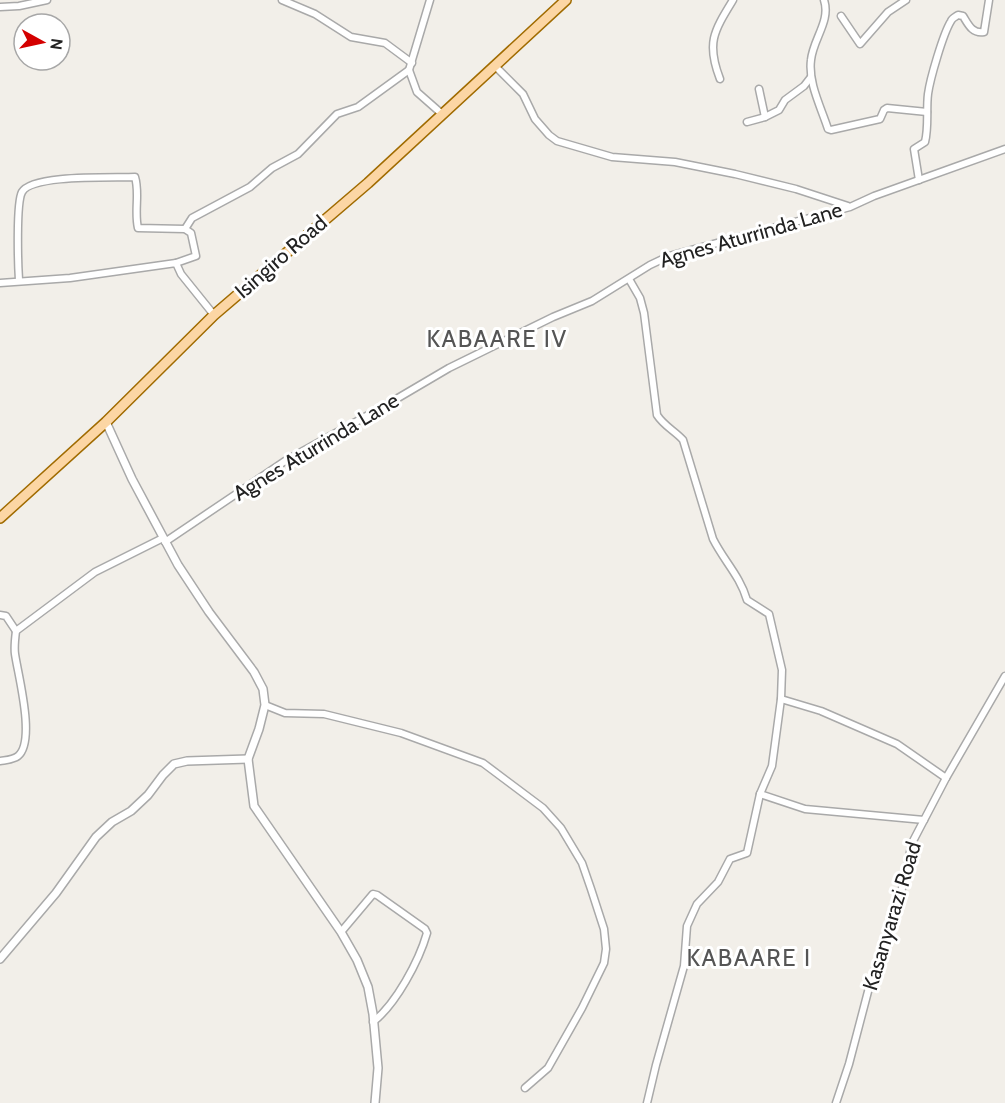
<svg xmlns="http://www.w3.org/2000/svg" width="1005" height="1103" font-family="Cabin,sans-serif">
<rect width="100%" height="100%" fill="#f2efe9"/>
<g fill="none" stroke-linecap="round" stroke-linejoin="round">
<g stroke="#a9a9a9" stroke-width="9">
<g id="minor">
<path d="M282,0l33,14 36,23 34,6 27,20"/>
<path d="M430,0l-21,70 8,22 25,22"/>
<path d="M824,0c7,21 -11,39 -13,60 -3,23 10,47 17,69l3,1 49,-11 4,-9 3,-2 40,4"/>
<path d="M0,7l19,-1 28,-6"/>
<path d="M841,16l19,28 28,-32 18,-12"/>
<path d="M495,66l28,28 12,25 14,16 8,6 55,16 63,5 60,12 61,15 52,17"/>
<path d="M720,79c-14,-36 -6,-48 13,-79"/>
<path d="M759,89l6,28"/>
<path d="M747,122l18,-5 14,-7 6,-10 19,-14 7,-9"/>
<path d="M919,180l-5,-31 11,-7c4,-16 1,-32 3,-48 2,-15 15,-60 23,-73 1,-3 4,-4 7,-6l5,1c5,8 9,18 21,16l5,-32"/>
<path d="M185,229l7,-11 58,-31 22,-19 26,-14 39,-40 21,-7 51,-37"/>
<path d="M629,279l11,19 4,15 13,102c7,11 18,16 26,25l30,99c11,22 27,37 34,61l22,14 13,56 -1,29 -9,67 -12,28 -13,59 -17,6 -12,23 -21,22 -10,22 -3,40 -28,99 -9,38"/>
<path d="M19,280c-1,-15 -3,-77 3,-88 10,-18 91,-14 113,-15 5,16 -1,34 3,51l47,1 6,4 5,23 -20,7"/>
<path d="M0,283l70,-5 106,-15 5,11 33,41"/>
<path d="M165,542l120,-81 96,-53 68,-40 104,-51 39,-16 58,-36 19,-9 181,-49 24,-11 131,-47"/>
<path d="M0,615l6,1 10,15"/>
<path d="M781,699l40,12 76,33 49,34"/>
<path d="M265,705l20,8 39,1 77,19 82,30 60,45 18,20 21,35 9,26 13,40 2,20 -2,14 -22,45 -34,60 -23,20"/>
<path d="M0,761c6,-1 13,-1 18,-5 18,-15 0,-81 -3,-102 -1,-7 0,-15 1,-23l79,-59 68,-34"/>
<path d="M760,794l45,15 119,11"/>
<path d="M341,932l32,-38 4,1 48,34 2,4c-8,28 -31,71 -54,89"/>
<path d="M836,1103l13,-39 22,-84 26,-69 15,-68 34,-65 59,-102"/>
</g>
</g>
<g stroke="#a9a9a9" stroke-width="10">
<g id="tertiary">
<path d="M106,422l26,57 46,86 31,47 45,60 9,17 2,16 -6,24 -11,30 6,47 87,126 16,28 11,27 5,27 5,54 -3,35"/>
<path d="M0,959l56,-66 40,-56 16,-15 19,-11 17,-16 15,-20 11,-11 13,-3 61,-2"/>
</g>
</g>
<g stroke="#a06b00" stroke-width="12">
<path id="primary" d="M0,518l106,-96 108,-107 154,-132 198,-183"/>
</g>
<use href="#minor" stroke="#fff" stroke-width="6"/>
<use href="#tertiary" stroke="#fff" stroke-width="7"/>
<use href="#primary" stroke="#fcd6a4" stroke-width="9"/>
</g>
<g text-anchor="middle" stroke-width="6" stroke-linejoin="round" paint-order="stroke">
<g font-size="21" fill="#222" stroke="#fff">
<text transform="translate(751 235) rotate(-16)" y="7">Agnes Aturrinda Lane</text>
<text transform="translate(281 257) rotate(-41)" y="7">Isingiro Road</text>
<text transform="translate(316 447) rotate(-31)" y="7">Agnes Aturrinda Lane</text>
<text transform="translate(892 916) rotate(-73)" y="7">Kasanyarazi Road</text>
</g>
<g font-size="24" letter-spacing="1.5" fill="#555" stroke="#fff">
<text x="497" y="347">KABAARE IV</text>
<text x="749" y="966">KABAARE I</text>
</g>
</g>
<g transform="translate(42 42) rotate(98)"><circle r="28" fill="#ffffff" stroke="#a7a7a7" stroke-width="1.5"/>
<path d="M0-4.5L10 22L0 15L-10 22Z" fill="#d40000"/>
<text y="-9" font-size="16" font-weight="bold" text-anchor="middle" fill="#222222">N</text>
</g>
</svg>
